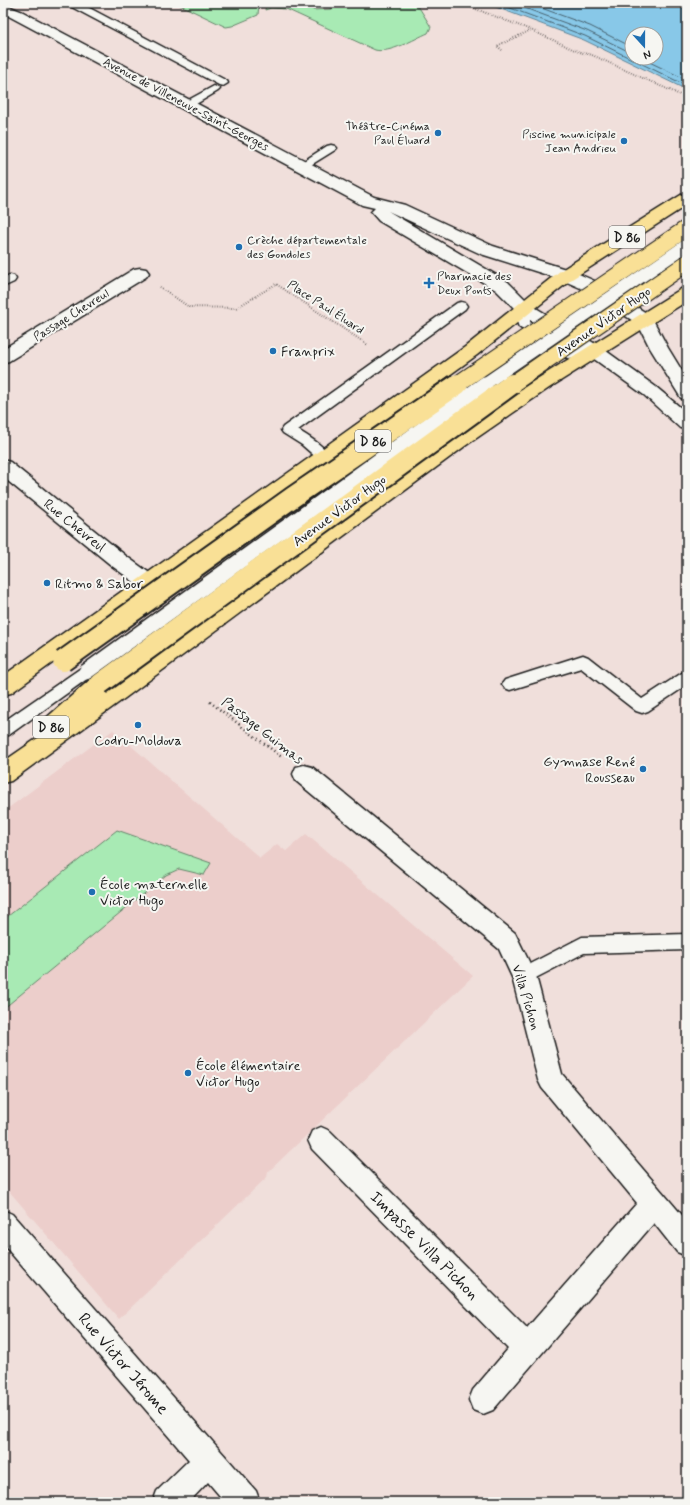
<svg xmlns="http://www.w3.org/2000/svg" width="690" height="1505" font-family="Mynerve,sans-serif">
<rect width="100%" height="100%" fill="#f0dfdb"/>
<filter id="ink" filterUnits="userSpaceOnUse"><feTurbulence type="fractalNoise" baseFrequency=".025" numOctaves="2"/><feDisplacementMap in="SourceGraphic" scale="8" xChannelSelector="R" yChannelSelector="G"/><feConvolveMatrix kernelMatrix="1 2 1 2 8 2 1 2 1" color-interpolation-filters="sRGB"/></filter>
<g filter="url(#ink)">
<path fill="#eccecb" d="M113,730l147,128 17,-14 9,7 20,-17 167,142 -205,196 -1,5 -148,142 -116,-135v-372z"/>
<g fill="#a8eab4" stroke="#628368">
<path d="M176,3h83l-1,12 -26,11 -6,1z"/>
<path d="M266,3h42l5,7 19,-1 -1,-6h81l8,6 11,18 -3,6c-14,6 -38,21 -53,17l-89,-41 -15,-1 -6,2z"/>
<path d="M117,830l94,33 -7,12 -25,-6 -13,6 -163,134v-89z"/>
</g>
<path fill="#88c8e8" stroke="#5d8396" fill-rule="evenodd" d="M485,3h202v87l-103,-50zM632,34h24v24h-24z"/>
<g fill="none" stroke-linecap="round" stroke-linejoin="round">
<g stroke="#47616e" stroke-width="1">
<path d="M497,3l88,33 102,50"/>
<path d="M511,3l76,28 45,22"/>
<path d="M528,3l62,23 42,21"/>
<path d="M641,58l46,22"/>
</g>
<g stroke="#1c1c1c" stroke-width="3">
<g id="lane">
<path d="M67,3h13l147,78 1,2 -5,3 -4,-1 -151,-80z"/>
<path d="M214,86l6,3 -2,2 -27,16h-8l-2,-2 2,-2z"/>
<path d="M331,145l4,1 2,2 -2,2 -29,18h-8l-2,-2 31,-20z"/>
<path d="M10,275l4,1 2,3 -2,3 -11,5v-9z"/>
<path d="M461,302l4,1 2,3 -2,3 -167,121c11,7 25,15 32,26l-2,3 -5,2 -5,-2 -16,-14 -19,-12 -2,-3 2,-3 174,-124z"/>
<path d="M525,305l4,1 2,3 -1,13 40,27 26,-1 5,1 2,3 -2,3 -33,3 -5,-1 -44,-30c-3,-5 -2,-16 2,-21z"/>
<path d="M583,655l5,2 54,42 40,-26 5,-2v14l-39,26 -6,2 -6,-2 -55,-43 -71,22 -5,-2 -3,-4 3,-4z"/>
<path d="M86,666l5,2 3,4 -3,4 -82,59 -6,1v-14l78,-54z"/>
<path d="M687,934v16l-103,3 -60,31 -6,-2 -3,-6 3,-6 64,-33z"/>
</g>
</g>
<g stroke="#1c1c1c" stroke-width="3">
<g id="street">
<path d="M140,268l6,1 3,4 -3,4 -137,84 -6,2v-14l131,-80z"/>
<path d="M3,460l7,2 116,94 29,21 3,5 -3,5 -7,3 -7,-3 -29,-21 -109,-89z"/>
<path d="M304,765l8,2 203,166 21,43 26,98 125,147v35l-10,-4 -23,-29 -161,187 -10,4 -10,-4 -4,-10 4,-10 35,-41 -196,-200 -4,-9 4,-9 9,-4 9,4 197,197 110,-125 -95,-115 -4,-8 -26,-103 -13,-28 -203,-168 -3,-7 3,-7z"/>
<path d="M3,1210l9,4 244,277 4,11h-35l-17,-20 -19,20h-36l4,-11 32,-31 -186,-216z"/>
</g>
</g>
<g stroke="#1c1c1c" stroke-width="3">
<path id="secondary" d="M3,4l20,8 351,185 31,8 88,41 79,25 25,11 54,34 17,32 19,31v21l-6,-2 -31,-50 -12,-24 -53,-34 -25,-11 -79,-25 -93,-43 120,71 23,23 71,43 54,39 31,26v16l-7,-1 -36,-33 -54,-39 -71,-43 -23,-23 -117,-69 -8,-9 4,-4 -13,-3 -359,-192z"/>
</g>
<g stroke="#1c1c1c" stroke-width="3">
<g id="primary">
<path d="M687,193v12l-115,74 -95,76 -466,338 -8,2v-19l462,-329 95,-76 121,-76z"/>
<path d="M687,287v14l-138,87 -84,58 -340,252 -114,83 -8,2v-21l42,-29 -4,-7 3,-6 48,-42 8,-2 8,2 3,6 -2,3 342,-251 86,-57 144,-90z"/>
</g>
</g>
<g stroke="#1c1c1c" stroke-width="2" stroke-dasharray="0.5 2" stroke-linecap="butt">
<path d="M460,3l71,27 48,22 13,3 95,43"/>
<path d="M502,50l-5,-4 34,-16"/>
<path d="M160,287l29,20 47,1 40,-24 92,61"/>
</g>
<path stroke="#1c1c1c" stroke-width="2.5" stroke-dasharray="1 3" stroke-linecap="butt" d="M210,702l73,56"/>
<use href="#lane" fill="#f6f6f2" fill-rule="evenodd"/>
<use href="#street" fill="#f6f6f2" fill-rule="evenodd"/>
<use href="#secondary" fill="#f6f6f2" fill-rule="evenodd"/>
<use href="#primary" fill="#f9e096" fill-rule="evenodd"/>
<g stroke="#1c1c1c" stroke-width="14" stroke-linecap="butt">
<path id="lane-bridge-far1" d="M483,385l204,-140"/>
</g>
<g stroke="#1c1c1c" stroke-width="18" stroke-linecap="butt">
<path id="lane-bridge" d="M86,672l399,-288"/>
</g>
<g stroke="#1c1c1c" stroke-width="18" stroke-linecap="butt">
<g id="primary-bridge-far1">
<path d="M456,385l231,-157"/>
<path d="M511,385l176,-122"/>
</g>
</g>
<g stroke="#1c1c1c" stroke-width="24" stroke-linecap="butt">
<g id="primary-bridge">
<path d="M63,661l230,-164 165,-113"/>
<path d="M100,684l412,-300"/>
</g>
</g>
<use href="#lane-bridge-far1" stroke="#f6f6f2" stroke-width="12"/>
<use href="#lane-bridge" stroke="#f6f6f2" stroke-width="15"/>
<use href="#primary-bridge-far1" stroke="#f9e096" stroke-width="16"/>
<use href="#primary-bridge" stroke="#f9e096" stroke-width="20"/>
</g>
</g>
<g fill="#1f6fb2" stroke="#f6f6f2" stroke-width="1.5">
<circle cx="438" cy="133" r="4"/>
<circle cx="624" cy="141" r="4"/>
<circle cx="239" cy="247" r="4"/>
<path d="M427 277h4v4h4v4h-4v4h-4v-4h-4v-4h4z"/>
<circle cx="273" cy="351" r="4"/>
<circle cx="47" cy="583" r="4"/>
<circle cx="138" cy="725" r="4"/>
<circle cx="643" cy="769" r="4"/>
<circle cx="92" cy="892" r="4"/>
<circle cx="188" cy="1073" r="4"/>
</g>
<g text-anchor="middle" stroke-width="4" stroke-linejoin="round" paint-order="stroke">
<g font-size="12" fill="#1c1c1c" stroke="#f6f6f2">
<text transform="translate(186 104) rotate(28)" y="4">Avenue de Villeneuve-Saint-Georges</text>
<text transform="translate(326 307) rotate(33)" y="4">Place Paul Éluard</text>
<text transform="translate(71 315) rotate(-32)" y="4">Passage Chevreul</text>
</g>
<g font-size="12" fill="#1c1c1c" stroke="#f6f6f2" text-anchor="end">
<text x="430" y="130">Théâtre-Cinéma<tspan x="430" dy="14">Paul Éluard</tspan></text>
<text x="616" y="138">Piscine municipale<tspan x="616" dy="14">Jean Andrieu</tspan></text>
<text x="247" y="244" text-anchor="start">Crèche départementale<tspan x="247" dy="14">des Gondoles</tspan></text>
<text x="437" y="280" text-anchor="start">Pharmacie des<tspan x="437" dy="14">Deux Ponts</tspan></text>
</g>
<g fill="#f6f6f2" stroke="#5d5d5c" stroke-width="1">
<rect x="609" y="226" width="36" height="22" rx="3"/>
<rect x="355" y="430" width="36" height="22" rx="3"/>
<rect x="33" y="716" width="36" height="22" rx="3"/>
</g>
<g font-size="13" font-weight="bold" fill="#1c1c1c">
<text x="627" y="242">D 86</text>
<text x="373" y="446">D 86</text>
<text x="51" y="732">D 86</text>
</g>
<g font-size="14" fill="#1c1c1c" stroke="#f6f6f2">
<text transform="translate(603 321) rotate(-35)" y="5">Avenue Victor Hugo</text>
<text transform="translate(339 510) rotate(-36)" y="5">Avenue Victor Hugo</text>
<text transform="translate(75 525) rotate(39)" y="5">Rue Chevreul</text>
<text transform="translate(263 730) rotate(38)" y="5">Passage Guimas</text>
<text transform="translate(527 997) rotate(73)" y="5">Villa Pichon</text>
</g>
<g font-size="14" fill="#1c1c1c" stroke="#f6f6f2" text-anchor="start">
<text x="281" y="356">Franprix</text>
<text x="55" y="588">Ritmo &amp; Sabor</text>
<text x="138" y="745" text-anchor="middle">Codru-Moldova</text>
<text x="635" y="766" text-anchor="end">Gymnase René<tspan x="635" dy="16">Rousseau</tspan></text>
<text x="100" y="889">École maternelle<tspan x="100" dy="16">Victor Hugo</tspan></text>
<text x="196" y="1070">École élémentaire<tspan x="196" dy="16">Victor Hugo</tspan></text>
</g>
<g font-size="17" fill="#1c1c1c" stroke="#f6f6f2">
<text transform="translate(425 1245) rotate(45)" y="6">Impasse Villa Pichon</text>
<text transform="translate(124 1363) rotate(49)" y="6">Rue Victor Jérome</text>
</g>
</g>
<rect width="690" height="1505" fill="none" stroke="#f6f6f2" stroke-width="16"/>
<rect x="8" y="8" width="674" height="1489" fill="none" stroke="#1c1c1c" stroke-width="1.5" filter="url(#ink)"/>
<g transform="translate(644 46) rotate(159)"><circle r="19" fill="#f6f6f2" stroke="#9f9f9c"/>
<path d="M0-3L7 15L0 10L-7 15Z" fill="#1f6fb2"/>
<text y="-6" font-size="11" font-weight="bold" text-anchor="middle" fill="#1c1c1c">N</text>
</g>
</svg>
